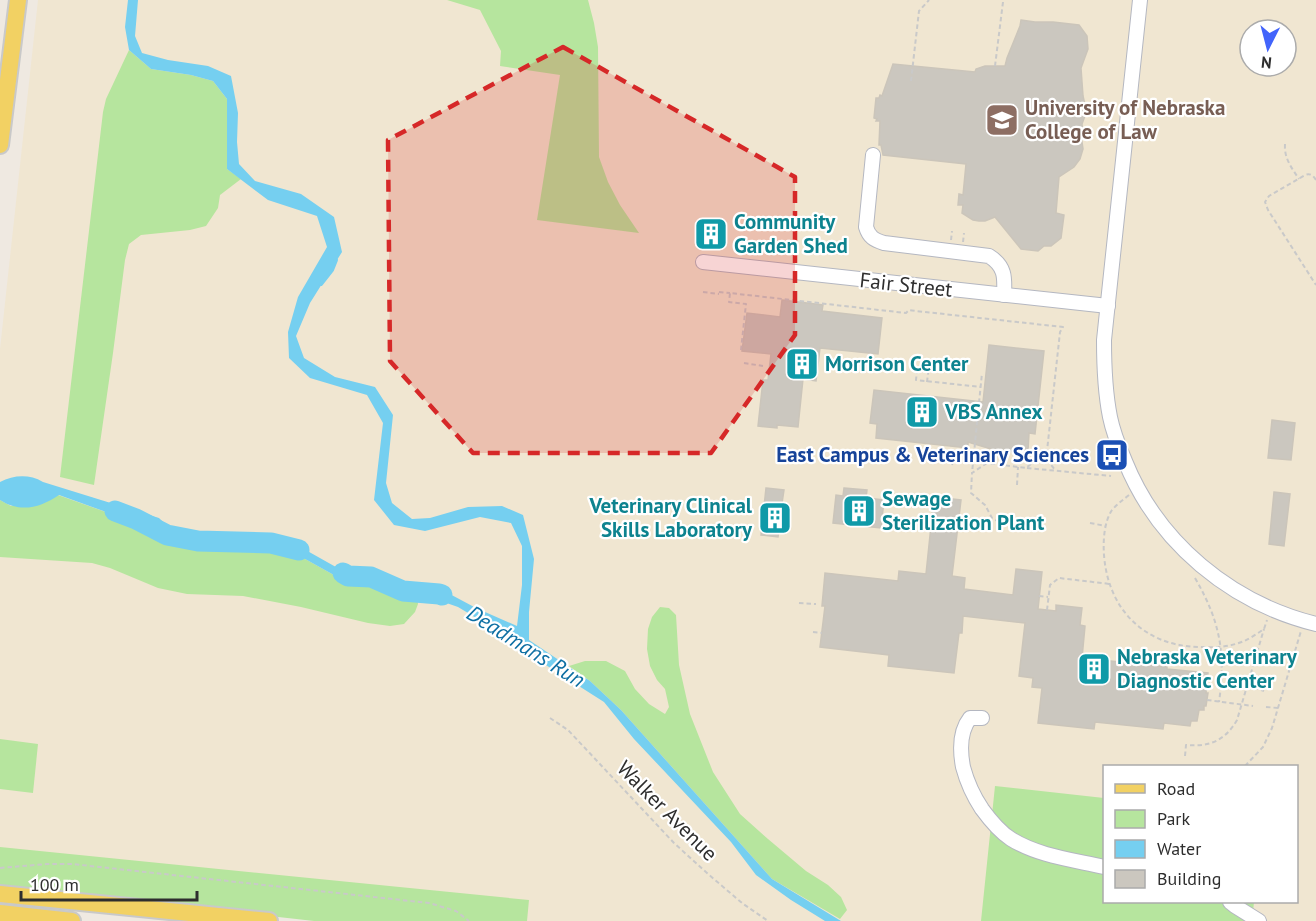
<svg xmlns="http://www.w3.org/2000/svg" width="1316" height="921" font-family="'PT Sans',sans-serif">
<rect width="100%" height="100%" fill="#efe9e1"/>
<path fill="#f0e6d1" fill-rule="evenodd" d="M38,0h1278v921h-793l-523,-71v-501zM1250,30h36v36h-36zM1104,766h192v136h-192z"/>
<g fill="#b6e59e">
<path d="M447,0h141l6,23 4,24 1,110 9,25 12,23 19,28 -102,-13 23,-145 -60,-9 1,-15 -21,-41z"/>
<path d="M129,50l22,19 40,6 22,6 14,18v70l14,10 -21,16 -2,13 -12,18 -16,4 -49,5 -12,9 -4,16 -12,93 -19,132 -34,-8 43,-365 3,-13z"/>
<path d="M58,495l73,26h18l25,22 115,7 52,29 26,6 50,8 1,11 -3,8 -11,12 -14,2 -22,-3 -67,-16 -58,-11 -56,-2 -29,-6 -48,-20 -18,-5 -92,-6v-57l11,6z"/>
<path d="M660,607l9,1 7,7 3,50 11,49 23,58 27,42 28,25 38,32 22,14 13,12 6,13 -7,9 -68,-40 -151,-169 -31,-29 -21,-15 16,-5h21l19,10 10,18 14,15 16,10 4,-7 -4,-18 -8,-9 -7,-14 -3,-17 1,-20 4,-12z"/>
<path d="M0,739l38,5 -5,49 -33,-4z"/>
<path d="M995,786l109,12v104h150l-2,19h-271z"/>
<path d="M0,847l529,53 -2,21h-213l-314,-35z"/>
</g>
<path fill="#75cff0" d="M128,0h10l-3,36 7,17 26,7 40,6 23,10 7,37 -1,29 2,22 16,17 46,13 33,23 8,35 -32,51 -14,33 8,22 31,19 40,10 18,28 -7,68 6,20 20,16 18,-1 38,-11 34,-1 21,9 11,44 -5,53v28l61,41 31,29 151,169 69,42h-16l-34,-21 -35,-25 -25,-33 -97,-103 -30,-37 -66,-42 -30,-23 -50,-30 -43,-15 -48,-7 -26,-6 -52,-29 -115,-7 -25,-22h-18l-72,-26c-19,13 -39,18 -59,5v-18c14,-7 29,-8 43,0l116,36 16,16 66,8 54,2 48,27 65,15 38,6 30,16 41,18 5,-41v-39l-11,-23 -31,-6 -55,14 -31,-6 -20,-25 9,-77 -16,-28 -57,-17 -21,-20 -1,-26 10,-35 29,-50 -10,-31 -49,-16 -41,-31v-70l-14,-18 -22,-6 -40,-6 -22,-19 -4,-23z"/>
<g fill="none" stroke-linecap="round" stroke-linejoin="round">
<path stroke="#75cff0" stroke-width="4" d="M321,284l11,-14 4,-10"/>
<g stroke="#75cff0" stroke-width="21">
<path d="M115,511l21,8 31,16 31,6 73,2 28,7"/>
<path d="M343,573l5,3 23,1 32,14 36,3 3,1"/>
</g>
</g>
<g fill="#cbc7bf" stroke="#cbc5ba" stroke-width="1.5">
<path d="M1021,20l14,2h18l26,3 8,11 1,13 -7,19 2,28 2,9 1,8 -4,11 1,9 -2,2 2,14 -3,10 -6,8 -15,10 -3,36 8,2 -3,23 -10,8h-7l-6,5 -17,-2 -26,-32 -10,4h-6l-6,-1 -11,-7 1,-8h-5l1,-11 4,1 3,-31 -83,-9 -2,-10h-2l1,-24h-4l1,-2 -3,-1 2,-20h3l1,-3 2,1 11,-32 82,8 1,-3 9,-3h20l2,-8 13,-32z"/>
<path d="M706,222l12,1 -3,23 -11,-1z"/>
<path d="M782,300l41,5 -1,6 60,7 -4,36 -58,-6 -4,33 -13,-2 -5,48 -21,-2v3l-19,-2 5,-46h5l3,-26 -29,-3 5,-38 33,4z"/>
<path d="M989,345l55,6 -9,83 -6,-1 -1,18 -27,1 -33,-10v6l-92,-10 1,-14 -7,-1 4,-33 109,12z"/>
<path d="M1272,420l23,3 -4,37 -23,-2z"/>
<path d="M766,488l18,2 -3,20 8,1 -2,15 -7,-1 -2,12 -17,-2z"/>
<path d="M844,488l23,2 -1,8 18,2 -3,28 -48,-5 3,-28 7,1z"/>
<path d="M1274,492l16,2 -6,52 -15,-2z"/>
<path d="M934,497l27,3 -9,76 13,2 -1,11 49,6 3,-26 26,3 -4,37 18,2v-6l26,3 -2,17 5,1 -3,32 85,9v2l41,4 -2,20h2l-2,13h-2v4h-5l-2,11h-6l-1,5 -26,-3 -1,6 -68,-7 -1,7 -56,-6 4,-35 -10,-1 1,-9 -14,-2 6,-53 -62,-7 -1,17h-3l-5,40 -66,-7 1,-11 -69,-8 5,-41h-3l3,-33 73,8 1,-10 27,3z"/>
</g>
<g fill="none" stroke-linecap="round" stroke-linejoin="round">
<g stroke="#b4b7c1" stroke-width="16">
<g id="minor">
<path d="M1140,0l-36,340c0,26 1,52 6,77 3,15 9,30 15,44 33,82 106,142 191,163"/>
<path d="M873,155l-7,72c3,10 8,13 18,16l105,13c16,10 16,21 15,39"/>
<path d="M703,262l405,44"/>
<path d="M982,718h-12c-11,14 -10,33 -7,49 4,15 11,30 19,42 8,11 18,23 29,30 27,17 63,21 93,28"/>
<path d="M1230,902l5,4 24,15"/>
</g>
</g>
<g stroke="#c9c9c9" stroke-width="20">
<g id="major">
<path d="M0,145l18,-145"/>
<path d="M0,894l269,27"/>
<path d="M0,913l72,8"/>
</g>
</g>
<g stroke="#c9c9c9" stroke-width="2" stroke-dasharray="4.5 3" stroke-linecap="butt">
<path d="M995,66l8,-64"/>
<path d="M911,81l8,-70 10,-11"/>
<path d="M1285,144c-1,14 6,23 14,35"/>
<path d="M1316,180c-3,-5 -6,-7 -11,-5l-36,21 -4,6 3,8 48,75"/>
<path d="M951,240l1,-9"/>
<path d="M963,242l1,-9"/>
<path d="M703,292l16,2"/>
<path d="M719,292l11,1"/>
<path d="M741,350l5,-46 -17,-2 1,-9 176,20 3,-3 7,1 147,16 -3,5 -13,119 -21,17 -39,-5 -13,-10 8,-80"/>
<path d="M744,363l19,3"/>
<path d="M917,369l-1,11 65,7"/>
<path d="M927,382l2,-17"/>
<path d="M1047,451l2,11 6,8"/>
<path d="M987,463l-15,10 -1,20 14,12 7,13 7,4"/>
<path d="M952,465l3,-14 19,2 -2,20"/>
<path d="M1027,468l84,8"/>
<path d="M1017,485l1,-18"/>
<path d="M1129,495c-6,5 -12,9 -17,15 -8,12 -9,31 -8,45 4,54 40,91 95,92 15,1 31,0 45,-6 7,-3 14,-8 20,-12l3,-9"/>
<path d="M1090,523l16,3"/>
<path d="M1195,578c25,43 31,75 24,124"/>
<path d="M1039,596l9,1"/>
<path d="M799,603l17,1"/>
<path d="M1047,610l3,-25 9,-7 51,6"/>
<path d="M813,632l9,1"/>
<path d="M1247,685l17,6"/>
<path d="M1207,700l46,6"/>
<path d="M1266,707l12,1"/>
<path d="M550,718l18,12 106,113 34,31 34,29 26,18"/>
<path d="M1185,756l1,-11c23,2 39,-4 51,-25l27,-91"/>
<path d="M1245,766l18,-19 9,-19 29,-97"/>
<path d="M0,868l47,-4h25l357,39 27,8 13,10"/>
</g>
<use href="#minor" stroke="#fff" stroke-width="14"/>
<use href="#major" stroke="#f2d163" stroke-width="16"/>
</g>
<path fill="#d62828" fill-opacity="0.2" stroke="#d62828" stroke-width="4.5" stroke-dasharray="12 8" stroke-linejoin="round" d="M563,47l232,130v158l-84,118h-238l-83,-92 -2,-221z"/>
<defs>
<g id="university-square" transform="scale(1.725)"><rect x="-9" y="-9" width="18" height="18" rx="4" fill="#8d6e63" stroke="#fff"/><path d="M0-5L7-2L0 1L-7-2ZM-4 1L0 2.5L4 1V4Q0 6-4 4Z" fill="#fff"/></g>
<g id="building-square" transform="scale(1.725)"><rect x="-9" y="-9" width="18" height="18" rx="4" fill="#0f9aa8" stroke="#fff"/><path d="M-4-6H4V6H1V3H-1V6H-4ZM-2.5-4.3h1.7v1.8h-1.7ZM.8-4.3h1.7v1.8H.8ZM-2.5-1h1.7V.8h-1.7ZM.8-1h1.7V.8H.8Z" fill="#fff"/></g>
<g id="bus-square" transform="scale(1.725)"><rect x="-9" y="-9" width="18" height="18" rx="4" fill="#1a4fb4" stroke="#fff"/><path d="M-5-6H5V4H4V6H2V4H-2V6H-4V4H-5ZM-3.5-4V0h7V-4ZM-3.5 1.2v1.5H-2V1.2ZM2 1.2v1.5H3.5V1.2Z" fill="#fff"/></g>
</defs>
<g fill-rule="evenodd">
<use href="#university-square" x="1002" y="120"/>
<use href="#building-square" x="711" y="234"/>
<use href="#building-square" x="802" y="364"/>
<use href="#building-square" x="922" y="412"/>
<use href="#bus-square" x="1112" y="455"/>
<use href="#building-square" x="859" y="511"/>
<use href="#building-square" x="775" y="518"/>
<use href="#building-square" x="1094" y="669"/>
</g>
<g text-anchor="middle" stroke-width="4.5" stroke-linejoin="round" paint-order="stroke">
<g font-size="21" font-weight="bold" fill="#785e54" stroke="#fff" text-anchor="start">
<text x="1025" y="115">University of Nebraska<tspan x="1025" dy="24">College of Law</tspan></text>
</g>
<g font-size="21" font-weight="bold" fill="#0d838f" stroke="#fff" text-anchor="start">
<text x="734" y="229">Community<tspan x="734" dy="24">Garden Shed</tspan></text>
<text x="825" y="371">Morrison Center</text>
<text x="945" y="419">VBS Annex</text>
<text x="882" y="506">Sewage<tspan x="882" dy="24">Sterilization Plant</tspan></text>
<text x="752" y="513" text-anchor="end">Veterinary Clinical<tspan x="752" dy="24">Skills Laboratory</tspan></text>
<text x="1117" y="664">Nebraska Veterinary<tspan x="1117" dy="24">Diagnostic Center</tspan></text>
</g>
<g font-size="21" fill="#2e2e2e" stroke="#fff">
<text transform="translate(906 285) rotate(6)" y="7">Fair Street</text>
<text transform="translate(667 811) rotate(45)" y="7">Walker Avenue</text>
</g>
<g font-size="21" font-weight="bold" fill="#164399" stroke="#fff" text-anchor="end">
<text x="1089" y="462">East Campus &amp; Veterinary Sciences</text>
</g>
<g font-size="22" font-style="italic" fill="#0d6fa3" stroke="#fff">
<text transform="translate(526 646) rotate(32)" y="8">Deadmans Run</text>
</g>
</g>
<rect x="1103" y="765" width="195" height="138" fill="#ffffff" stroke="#ababab" stroke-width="1.5"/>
<rect x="1115" y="784" width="30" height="9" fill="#f2d163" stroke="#ababab" stroke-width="1.5"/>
<text x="1157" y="795" font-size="18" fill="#2e2e2e">Road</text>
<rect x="1115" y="810" width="30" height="18" fill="#b6e59e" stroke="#ababab" stroke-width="1.5"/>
<text x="1157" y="825" font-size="18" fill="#2e2e2e">Park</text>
<rect x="1115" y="840" width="30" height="18" fill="#75cff0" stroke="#ababab" stroke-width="1.5"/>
<text x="1157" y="855" font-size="18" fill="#2e2e2e">Water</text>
<rect x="1115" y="870" width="30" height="18" fill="#cbc7bf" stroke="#ababab" stroke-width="1.5"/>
<text x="1157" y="885" font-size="18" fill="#2e2e2e">Building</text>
<g transform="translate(1268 48) rotate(186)"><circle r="28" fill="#ffffff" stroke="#ababab" stroke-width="1.5"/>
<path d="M0-4.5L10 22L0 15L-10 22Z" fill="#4264fb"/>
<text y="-9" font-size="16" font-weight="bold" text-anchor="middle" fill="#2e2e2e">N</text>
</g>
<path d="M21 891v9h176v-9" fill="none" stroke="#2e2e2e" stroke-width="3"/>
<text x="30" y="891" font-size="18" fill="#2e2e2e" stroke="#ffffff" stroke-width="4.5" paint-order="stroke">100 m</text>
</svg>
